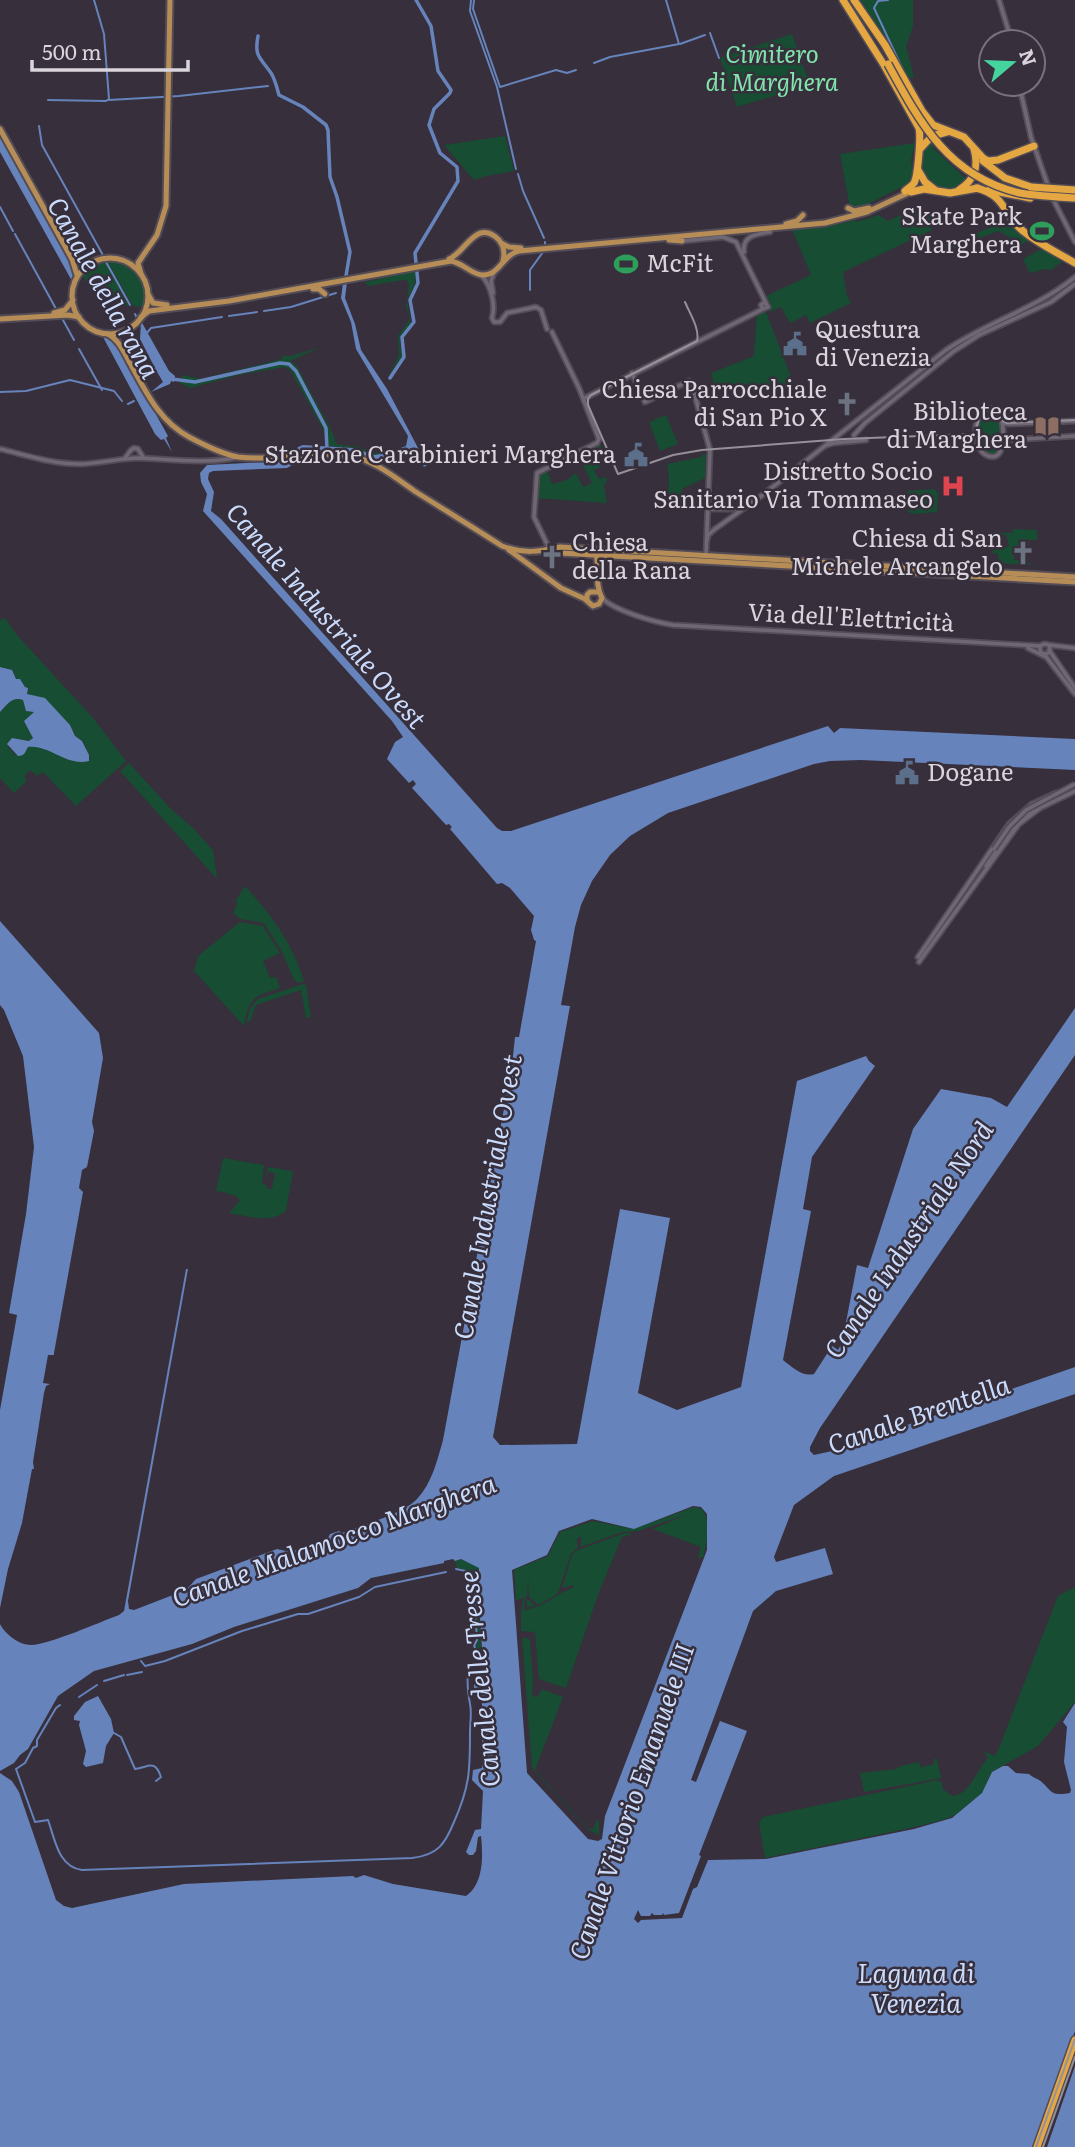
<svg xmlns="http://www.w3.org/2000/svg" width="1075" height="2147" font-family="Literata,serif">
<rect width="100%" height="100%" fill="#372f3b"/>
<g fill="#164d33">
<path d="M860,0h53v26l-7,21 8,30 -6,1 -13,-27z"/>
<path d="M792,34l18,51 -73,22 -17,-49z"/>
<path d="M505,136l9,35 -28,5 -12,4 -30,-35z"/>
<path d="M940,137l-7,7v4l33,31v2c-34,28 -70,-25 -26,-44z"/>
<path d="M915,143l-4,17 2,15 -2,7 -37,19 -21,8 -3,-1 -10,-54z"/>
<path d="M912,210l12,4 6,-2 5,13 -4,2 1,3 -89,42 4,24 4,7 -41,20 -4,-8 -16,8 -9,-16 -11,5 1,-8 -5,-8 45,-21 -19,-46 33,-2 31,-7v2l23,-7 9,6z"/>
<path d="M1004,222l26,17 -10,7 -7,-7 -15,-8 -49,19 -2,-5z"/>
<path d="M1043,248l19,14 -11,8 -6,-1 -15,4 -7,-14z"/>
<path d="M105,261l24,45 -9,-1 -10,-9 -19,-6 -9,-15 10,-9z"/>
<path d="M107,261c27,0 41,21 37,46l-11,-1z"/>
<path d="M415,271v13l-8,16 4,25c-15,14 -11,13 -9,31l-14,21 11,-22 -1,-19 12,-17 -4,-13 3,-22 -3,-4h-3l-35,6 -3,-4z"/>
<path d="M762,311l4,1 29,75 -7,2 -1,-3 -57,-2v3l-16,-2 -3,-12 43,-17 3,-43z"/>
<path d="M321,347l-31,14 7,5 4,8 32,60 3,10 23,3 16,6 20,-2 -20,4 -18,-7 -28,-2 -7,-19 -32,-57 -5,-3 -47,8 -48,13 -10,-5 3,-8 18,4 81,-20v-3h8z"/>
<path d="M992,411c12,9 12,28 7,40l-6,4 -11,-4c-5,-12 -6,-27 2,-38z"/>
<path d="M666,415l12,29 -18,7 -11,-29z"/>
<path d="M600,444l3,7 -6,3 5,12 -8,4 5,9 7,-2 1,3 -3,6 3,17 -71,-5 3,-24 8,-4 5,14 15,-4 9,-7 7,14 9,-4 -14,-28z"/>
<path d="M703,454l5,2h-2l-1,22 -23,11 -1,17h-13l1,-29 -2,-13 34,-7z"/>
<path d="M934,489l4,4 -1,19 -24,2 -5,-2v-21z"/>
<path d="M1013,529l24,1v10h-9v6l5,1 -1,8h-2l-7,-9 -5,-1 1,8 -5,1v6h4l3,-6 10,11 -32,-2 -1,-9 -7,-1 1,-2 17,-5 -3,-12 -12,3 -2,5v-10l20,1z"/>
<path d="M5,618l11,16 77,84 33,43 -50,45 -33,-34 -6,4 -7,-6 -6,6 3,5 -13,12 -14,-15v-66c7,-7 12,-16 23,-12l3,11 8,1 -10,9 8,14v4l-2,2 -18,-3 -4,5v4l8,8 9,-2 3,-6c22,-3 40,20 62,12l-7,-18 -8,-5 -5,-11 -24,-25 -19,-6 1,-5 -12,-10 -4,-9 -12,-3v-47z"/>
<path d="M129,763l42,46 22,19 20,22 4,29 -97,-108z"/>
<path d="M245,886c26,28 48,58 59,95l-6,2 -4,-3 -12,-28 -18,-29 -24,-4 -7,-6 4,-9 -1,-4z"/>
<path d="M240,922l23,4 17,27 -17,8 7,17 6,-1 4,11c-27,9 -31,9 -36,38l-50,-55 4,-15z"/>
<path d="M303,984l3,1 5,32 -5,1 -5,-28 -45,15 -6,17 -2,-1 -2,3 4,-16 8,-9z"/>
<path d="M223,1158l41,7 -2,18 4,2v3l6,1 3,-16 -6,-1 -3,9 2,-14 25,4 -7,40c-17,13 -37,5 -57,2l11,-13 -4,-4 -17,-5 -3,1z"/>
<path d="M694,1507l8,2c9,11 5,35 1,48l-5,1 3,-11 -48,-18 34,-15 -49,17 -16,1 -41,15v-10h-2l-2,2 1,9 -7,6 -12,36 -3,5 -18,10 -9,-8 -1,-19 -1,19 -11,3 -2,-30 34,-14 12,-24 33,-11 41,8z"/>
<path d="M625,1533l8,1 -11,3 -23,55 -33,96 -27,-9 -4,-47 -14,-1v-18l2,-14 6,1 6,6 -8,1 -1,-7 -2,1v9c22,-3 30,-16 49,-22l1,-3 -12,3 10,-33 6,-5z"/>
<path d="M461,1559l18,8v7l-2,2 5,88 -4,-1v-14l-3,-2 3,-4 -5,-67 -5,-5 -11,-3 -2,-7z"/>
<path d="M1075,1587v115l-37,44 -46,26 -10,21 -25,21 -14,6 -37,9 -141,29 -6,-35 4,-6 174,-37 2,2 2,-2 2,9 9,7c18,-1 24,-26 36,-38l-5,-7 12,5 4,-8 59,-152z"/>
<path d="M522,1638h6l2,2 3,41 -1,15 5,1 5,-8 21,8 -28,73 54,59h4l4,-9 2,1v14l-10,-5 -57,-62z"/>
<path d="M934,1759h3l4,19 -77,14 -4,-19 37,-4 3,-3 19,-4 3,9v-4l12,-3z"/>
</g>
<g fill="#6683bc" fill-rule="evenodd">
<path d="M0,136l75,133v5l-3,7 -72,-129z"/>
<path d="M347,282l-2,16 10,26 6,26 26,39 40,76 -3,2 -9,-13 -7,-2 -8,3 -2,-6 8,-3 2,-10 -52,-87 -5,-27 -10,-24 2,-15z"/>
<path d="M141,321l28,50 6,5 -1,6 -3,-1 -1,3 -19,8 12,-10 -7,-12 -8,3 -2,-2 8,-5 -14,-27z"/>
<path d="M103,337h6l6,4 53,95 -2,2 6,14 -8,-13 -3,1 -6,-6z"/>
<path d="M303,445l50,3 22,7 20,-4 1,5 -20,6 -23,-8 -50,-3 -7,12 -9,5 -74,3 -4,2 -1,6 6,13 -3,19 10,8 276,309 5,3h9l317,-105 6,7 6,-5 235,11v31l-214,-10 -31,1 -16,3 -146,49 -38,23 -20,19 -18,26 -11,24 -6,22 -14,78 9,1 -77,431 7,8 77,-1 43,-235 50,9 -32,175 39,17 64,-23 56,-306 69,-25 3,5 6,5 -63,91 -9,52 8,2 -28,149c9,7 19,17 31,14l18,-28 6,4 4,-7 15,-78 11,3 45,-139 28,-40 50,9 16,9 68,-99v47l-255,373 -10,19v4l4,4 18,-4 243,-84v27l-241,82 -40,29 -20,52 2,5 49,-14 8,26 -57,17 -23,20 -62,169 5,2 24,-61 27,10 -48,124 2,1 -22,57 -15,2 -1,-2 -1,2h-8l-2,-2 -2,3h-9l-3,-6 -4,9 4,4 3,-3 41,-2 11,-29 4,-2 11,-27 58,-1 148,-30 38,-11 30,-25 10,-21 11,-6h5l8,7 13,1c3,3 7,4 10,6 13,9 9,17 31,13l1,-3 -7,-28 3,-35 -4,-5 12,-19v444h-1075v-374l12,8 7,11 37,108 8,6 8,2 112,-24 169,-8 3,2 8,-3 29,9 73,12c18,-13 17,-40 15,-60l-3,1 -2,14 -3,4h-4l-3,-3 9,-22 6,-1 2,-38 -11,-11 1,-10 9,-2v-74h-8v-14h8l1,-18 -6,-86 2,-2v-6l-18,-9 -6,2 -2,-2 -9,2v2l-73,15 -13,10 -124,39 -42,17 -98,27 -36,25 -30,53 -8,6 -6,8 -14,8v-147c5,10 19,21 31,21 17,0 69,-23 88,-30l5,-4 62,-342h2l-60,332 1,8 5,1 52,-20 10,-11 81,-30 14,3 37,-14 2,-4 9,-3 3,2c20,-8 61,-19 75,-34 15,-16 20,-38 26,-59l69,-375 3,-28h4l17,-96 -2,-1 -3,-10 3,-14 -24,-28 -8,-5 -5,1 -47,-55 2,-2 -3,-3 -3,1 -34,-37 4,-4 -3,-4 -4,3 -22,-24 8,-17 8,-5 -11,-16 -189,-210 4,-17 -6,-12 -1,-9 7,-8 82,-4 9,-14zM693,1506l8,1 6,7v36l-102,266 -3,23 -4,2 -10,-2 -61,-66 -15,-203 35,-15 12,-24 33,-12 42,10z"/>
<path d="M0,667l12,3 4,9h4l5,8 3,1 -1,6 18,4 12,13 13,14 5,11 7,5 7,14v6c-22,6 -40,-17 -61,-14 -3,5 -3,9 -10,9l-11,-12 5,-6 17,3 4,-3 -9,-17 10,-9 -8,-1 -3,-11c-11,-4 -16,5 -23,12z"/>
<path d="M0,921l99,112 4,25 -11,64 2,9 -7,36 -5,3 -3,18 4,4 -29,161v2h-6l-5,28 7,1 -4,2 -2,7 -11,69 1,7h-2l-10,54 -14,46 -8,39v-198l17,-95 -8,-2 17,-99 8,-67 -11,-91 -19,-46 -4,-5z"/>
<path d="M98,1696l13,23 3,14 -8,13 -3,17 -17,4 -3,-3 3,-13 -7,-26 1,-4 -6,-1v-4l11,-14z"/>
</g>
<path fill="#372f3b" d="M1075,2031v35l-28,81h-13z"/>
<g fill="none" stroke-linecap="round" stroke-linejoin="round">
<g stroke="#6683bc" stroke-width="2">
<path d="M471,0l-1,11 27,76 19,82"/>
<path d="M474,0l-1,9 27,78 56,-17 11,3 9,-3"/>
<path d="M888,0l-10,1 -4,7 30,64"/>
<path d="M710,33l9,25"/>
<path d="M680,44l25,-9"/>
<path d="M594,63l16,-6 69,-13 -13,-44"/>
<path d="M48,100l58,1 3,-2 -5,-65 -10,-34"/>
<path d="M109,100l70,-4 89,-10"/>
<path d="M39,126l3,19 62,112"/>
<path d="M518,174l5,17 21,47"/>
<path d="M0,207l13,24"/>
<path d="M15,234l40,73"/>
<path d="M545,242v2"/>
<path d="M106,262l24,43"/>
<path d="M530,290v-20l13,-18"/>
<path d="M264,311l27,-4 45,-14"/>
<path d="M135,314l2,4"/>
<path d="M229,316l28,-4"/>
<path d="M63,320l11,20"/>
<path d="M146,334l5,-6 71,-11"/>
<path d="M79,349l23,41"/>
<path d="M0,392l26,-1 44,-11 44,11 8,10"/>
<path d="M128,404l6,-3"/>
<path d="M456,1569l10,2 7,5 4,64 -3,6 3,5 1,12 -3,2"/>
<path d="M141,1661l4,5 20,-5 77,-30 56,-17h10l51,-17 16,-10 71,-15"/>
<path d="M127,1675l15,-3"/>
<path d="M104,1681l20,-6"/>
<path d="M79,1697l18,-12"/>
<path d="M60,1705l-4,3 -19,32v6l-4,2 -8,15 -9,6 19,53 13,-2c7,19 10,47 34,50l330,-12c26,-3 33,-14 42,-36 16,-36 16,-52 16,-90 0,-9 2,-20 0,-28 -2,-11 -4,-25 -1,-37"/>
<path d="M114,1733l7,4 14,32c14,-2 20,-10 26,8l-5,4"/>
</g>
<g stroke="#6683bc" stroke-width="3.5">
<path d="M258,36c-4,21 2,21 13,37 4,6 6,15 8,22l24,12 23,18 2,5 2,47 7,20 13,55 -5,30"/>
<path d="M390,378l14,-21 -2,-20 12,-15 -4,-22 8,-17 -3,-30 43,-72 -1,-14 -17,-14 -11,-28 5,-16 16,-16 1,-3 -13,-19 -7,-45 -15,-26"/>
<path d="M172,379l23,3 85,-19 9,1 7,7 30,57 1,21"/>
</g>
<g stroke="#534c56" stroke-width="7">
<g id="minor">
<path d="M999,0l13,42"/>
<path d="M1019,84l12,53 17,49"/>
<path d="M1052,197l23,45"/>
<path d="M682,241l41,-4 13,5 30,61"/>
<path d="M744,252c-2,-17 13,-18 26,-20"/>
<path d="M482,276c9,10 14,29 10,42l2,4h6l7,-9 29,-6 5,3 6,19"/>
<path d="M493,293l-2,-12 3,-8"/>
<path d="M765,302l3,5 -5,2 -2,-4z"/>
<path d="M632,373l13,29 44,-21 4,8 17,61 -4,105"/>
<path d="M585,398l178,-89"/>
<path d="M989,408l10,4c6,11 9,54 -13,43 -13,-6 -16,-41 3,-47z"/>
<path d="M1004,423l5,1 66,-3"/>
<path d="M854,435l11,-12 89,-72 25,-16 72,-33 24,-18"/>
<path d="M1003,442l4,-2 68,-4"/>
<path d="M827,445l7,-2 32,-3"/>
<path d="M0,449c26,6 52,15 79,15 20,0 41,-6 59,-6 30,1 67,6 96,0"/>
<path d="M125,458l6,-8 3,-2 4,1 5,8"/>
<path d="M708,509h32"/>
<path d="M707,540l1,-5 7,-6 49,-35 182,-144c41,-28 90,-41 129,-73"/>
<path d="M549,548l-15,-31 3,-44 60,-30 2,-4 -20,-51 -27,-56"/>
<path d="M602,598c13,13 52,24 71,27l367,21"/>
<circle cx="1045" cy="649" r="5"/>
<path d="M1049,645l26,3"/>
<path d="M1028,648l18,9"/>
<path d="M1049,650l26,38"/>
<path d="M1044,654l31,40"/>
<path d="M986,866l27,-39 25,-21"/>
<path d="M918,957l91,-133 23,-20 24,-11"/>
<path d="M919,962l100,-138 21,-16 35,-17"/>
</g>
</g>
<g stroke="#534c56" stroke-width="9">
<g id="major">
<path d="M0,129l72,130 5,16"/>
<path d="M848,208l6,3 15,-3"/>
<path d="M786,224l11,-3 6,-6"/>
<path d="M669,240l13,1"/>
<path d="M501,243l8,4 12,1"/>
<circle cx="110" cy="296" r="38"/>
<path d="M449,259c16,-6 28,-42 50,-19 5,6 6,13 4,21"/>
<path d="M141,274l-3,-11 19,-28 9,-29 4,-206"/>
<path d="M313,289h6l6,5"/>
<path d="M148,294l5,9 14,2"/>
<path d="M54,313l11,-3 8,-10"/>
<path d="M141,317l8,-6 80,-10 222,-40c12,2 20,13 31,14 18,1 20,-20 37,-24l306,-28 42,-11 43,-20"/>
<path d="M0,319l68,-4 11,2"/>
<path d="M108,334c11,6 16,18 22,29 16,29 29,58 59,74 15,8 33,17 49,20 37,5 75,-7 113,-1 23,4 46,23 65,36 29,18 58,36 86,54 22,8 36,6 58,1l515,30"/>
<path d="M509,550l52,38 24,11 8,7 6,-2 3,-6c-8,-15 -2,-29 -6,-44"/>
<path d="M550,550l10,3 515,29"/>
<path d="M587,600v-5l3,-3h8"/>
</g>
</g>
<g stroke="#534c56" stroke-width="10">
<g id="highway">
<path d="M843,0l41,65 35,63c2,8 -1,48 -5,55 -3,4 -6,5 -9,8"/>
<path d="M854,0l31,45 37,66 11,14 31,12 19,21 5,3 10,-1 36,-14"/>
<path d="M920,149l12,-13 15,-4"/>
<path d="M983,161l22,17 26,9"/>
<path d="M918,170l7,12 10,8"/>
<path d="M976,188c30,7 27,27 47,43 16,13 35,22 52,32"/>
<path d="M959,190c16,-10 20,-23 15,-41"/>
<path d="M989,190l41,8"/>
<path d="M911,192l13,-3 26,4 28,-5"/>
<path d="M1037,2147l38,-107"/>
</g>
</g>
<use href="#minor" stroke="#706775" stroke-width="3.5"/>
<use href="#major" stroke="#b68d56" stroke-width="5"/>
<use href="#highway" stroke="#e4a742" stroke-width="7"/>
<g stroke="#96909a" stroke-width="2">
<path d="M685,302c5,12 15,27 12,39l-106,54 -3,4v6l30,69 55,-19 29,-5 142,-11 127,-5 5,-4 4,-16 8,-4 9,2 6,9 4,2 68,-3"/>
<path d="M1036,2147l39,-108"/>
</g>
<path stroke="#96909a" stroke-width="2" d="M1043,2147l32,-90"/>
<g stroke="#534c56" stroke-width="7" stroke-linecap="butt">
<path id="minor-bridge" d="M994,849l15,-22 17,-17 49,-26"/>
</g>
<g stroke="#534c56" stroke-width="10" stroke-linecap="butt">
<g id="highway-bridge">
<path d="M888,64c32,59 61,113 132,129 18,3 37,4 55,5"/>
<path d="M1031,187l44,3"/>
</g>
</g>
<use href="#minor-bridge" stroke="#706775" stroke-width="3.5"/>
<use href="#highway-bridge" stroke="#e4a742" stroke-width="7"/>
</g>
<defs>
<g id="stadium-bare" transform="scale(1.89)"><path d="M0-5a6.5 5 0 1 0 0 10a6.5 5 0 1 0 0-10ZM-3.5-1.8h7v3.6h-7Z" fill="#2e9e5b" stroke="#372f3b" stroke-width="2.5" paint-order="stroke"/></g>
<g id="civic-bare" transform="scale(1.89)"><path d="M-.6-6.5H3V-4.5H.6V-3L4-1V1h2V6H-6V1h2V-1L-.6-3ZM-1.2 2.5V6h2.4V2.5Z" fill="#5c6f8a" stroke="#372f3b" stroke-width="2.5" paint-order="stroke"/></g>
<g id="church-bare" transform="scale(1.89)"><path d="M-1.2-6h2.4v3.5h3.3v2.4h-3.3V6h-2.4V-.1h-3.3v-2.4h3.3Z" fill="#6b7280" stroke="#372f3b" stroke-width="2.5" paint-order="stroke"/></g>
<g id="library-bare" transform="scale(1.89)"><path d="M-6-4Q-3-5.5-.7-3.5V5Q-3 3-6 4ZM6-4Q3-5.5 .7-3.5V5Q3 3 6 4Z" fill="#8d6e63" stroke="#372f3b" stroke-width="2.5" paint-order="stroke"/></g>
<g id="hospital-bare" transform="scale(1.89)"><path d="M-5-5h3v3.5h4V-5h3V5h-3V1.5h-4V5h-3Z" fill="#e0444e" stroke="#372f3b" stroke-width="2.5" paint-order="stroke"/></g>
</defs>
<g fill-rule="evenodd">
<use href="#stadium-bare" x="1042" y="231"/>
<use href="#stadium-bare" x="626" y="264"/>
<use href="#civic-bare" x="795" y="344"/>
<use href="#church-bare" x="847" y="404"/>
<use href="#library-bare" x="1047" y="426"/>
<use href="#civic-bare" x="636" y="455"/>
<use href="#hospital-bare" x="953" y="486"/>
<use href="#church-bare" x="1023" y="553"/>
<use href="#church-bare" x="552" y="557"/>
<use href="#civic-bare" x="907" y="773"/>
</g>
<g text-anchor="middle" stroke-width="5" stroke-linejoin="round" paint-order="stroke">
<g font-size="24" font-style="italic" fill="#80e4ad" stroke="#372f3b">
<text x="772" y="63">Cimitero<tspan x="772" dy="28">di Marghera</tspan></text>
</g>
<g font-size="24" fill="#dad5dd" stroke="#372f3b" text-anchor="end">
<text x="1022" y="225">Skate Park<tspan x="1022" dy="28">Marghera</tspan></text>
<text x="646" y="272" text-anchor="start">McFit</text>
<text x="815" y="338" text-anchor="start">Questura<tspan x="815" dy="28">di Venezia</tspan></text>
<text x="827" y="398">Chiesa Parrocchiale<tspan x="827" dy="28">di San Pio X</tspan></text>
<text x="1027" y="420">Biblioteca<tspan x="1027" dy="28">di Marghera</tspan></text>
<text x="616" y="463">Stazione Carabinieri Marghera</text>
<text x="933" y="480">Distretto Socio<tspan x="933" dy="28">Sanitario Via Tommaseo</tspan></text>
<text x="1003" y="547">Chiesa di San<tspan x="1003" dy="28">Michele Arcangelo</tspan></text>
<text x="572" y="551" text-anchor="start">Chiesa<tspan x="572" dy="28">della Rana</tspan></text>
<text x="927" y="781" text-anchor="start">Dogane</text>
</g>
<g font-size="24" fill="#dad5dd" stroke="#372f3b">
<text transform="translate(851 618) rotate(3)" y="8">Via dell'Elettricità</text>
</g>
<g font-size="26" font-style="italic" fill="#cadbfc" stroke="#372f3b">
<text transform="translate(103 288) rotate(61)" y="9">Canale della rana</text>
<text transform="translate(326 616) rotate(49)" y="9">Canale Industriale Ovest</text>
<text transform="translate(488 1197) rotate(-80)" y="9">Canale Industriale Ovest</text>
<text transform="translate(909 1240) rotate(-56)" y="9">Canale Industriale Nord</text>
<text transform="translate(919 1415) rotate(-19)" y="9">Canale Brentella</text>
<text transform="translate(334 1541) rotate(-20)" y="9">Canale Malamocco Marghera</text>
<text transform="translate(480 1679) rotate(-96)" y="9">Canale delle Tresse</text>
<text transform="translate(632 1802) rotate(-71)" y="9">Canale Vittorio Emanuele III</text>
<text x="916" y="1983">Laguna di<tspan x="916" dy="30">Venezia</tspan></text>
</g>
</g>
<g transform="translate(1012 63) rotate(71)"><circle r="33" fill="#372f3b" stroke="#78717c" stroke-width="2"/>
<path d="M0-5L12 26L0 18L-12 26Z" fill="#46d49e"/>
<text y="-10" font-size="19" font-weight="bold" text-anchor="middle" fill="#dad5dd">N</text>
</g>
<path d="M32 60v10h156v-10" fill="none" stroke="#dad5dd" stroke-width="3.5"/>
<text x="42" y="60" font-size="21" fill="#dad5dd" stroke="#372f3b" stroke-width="5" paint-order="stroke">500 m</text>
</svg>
